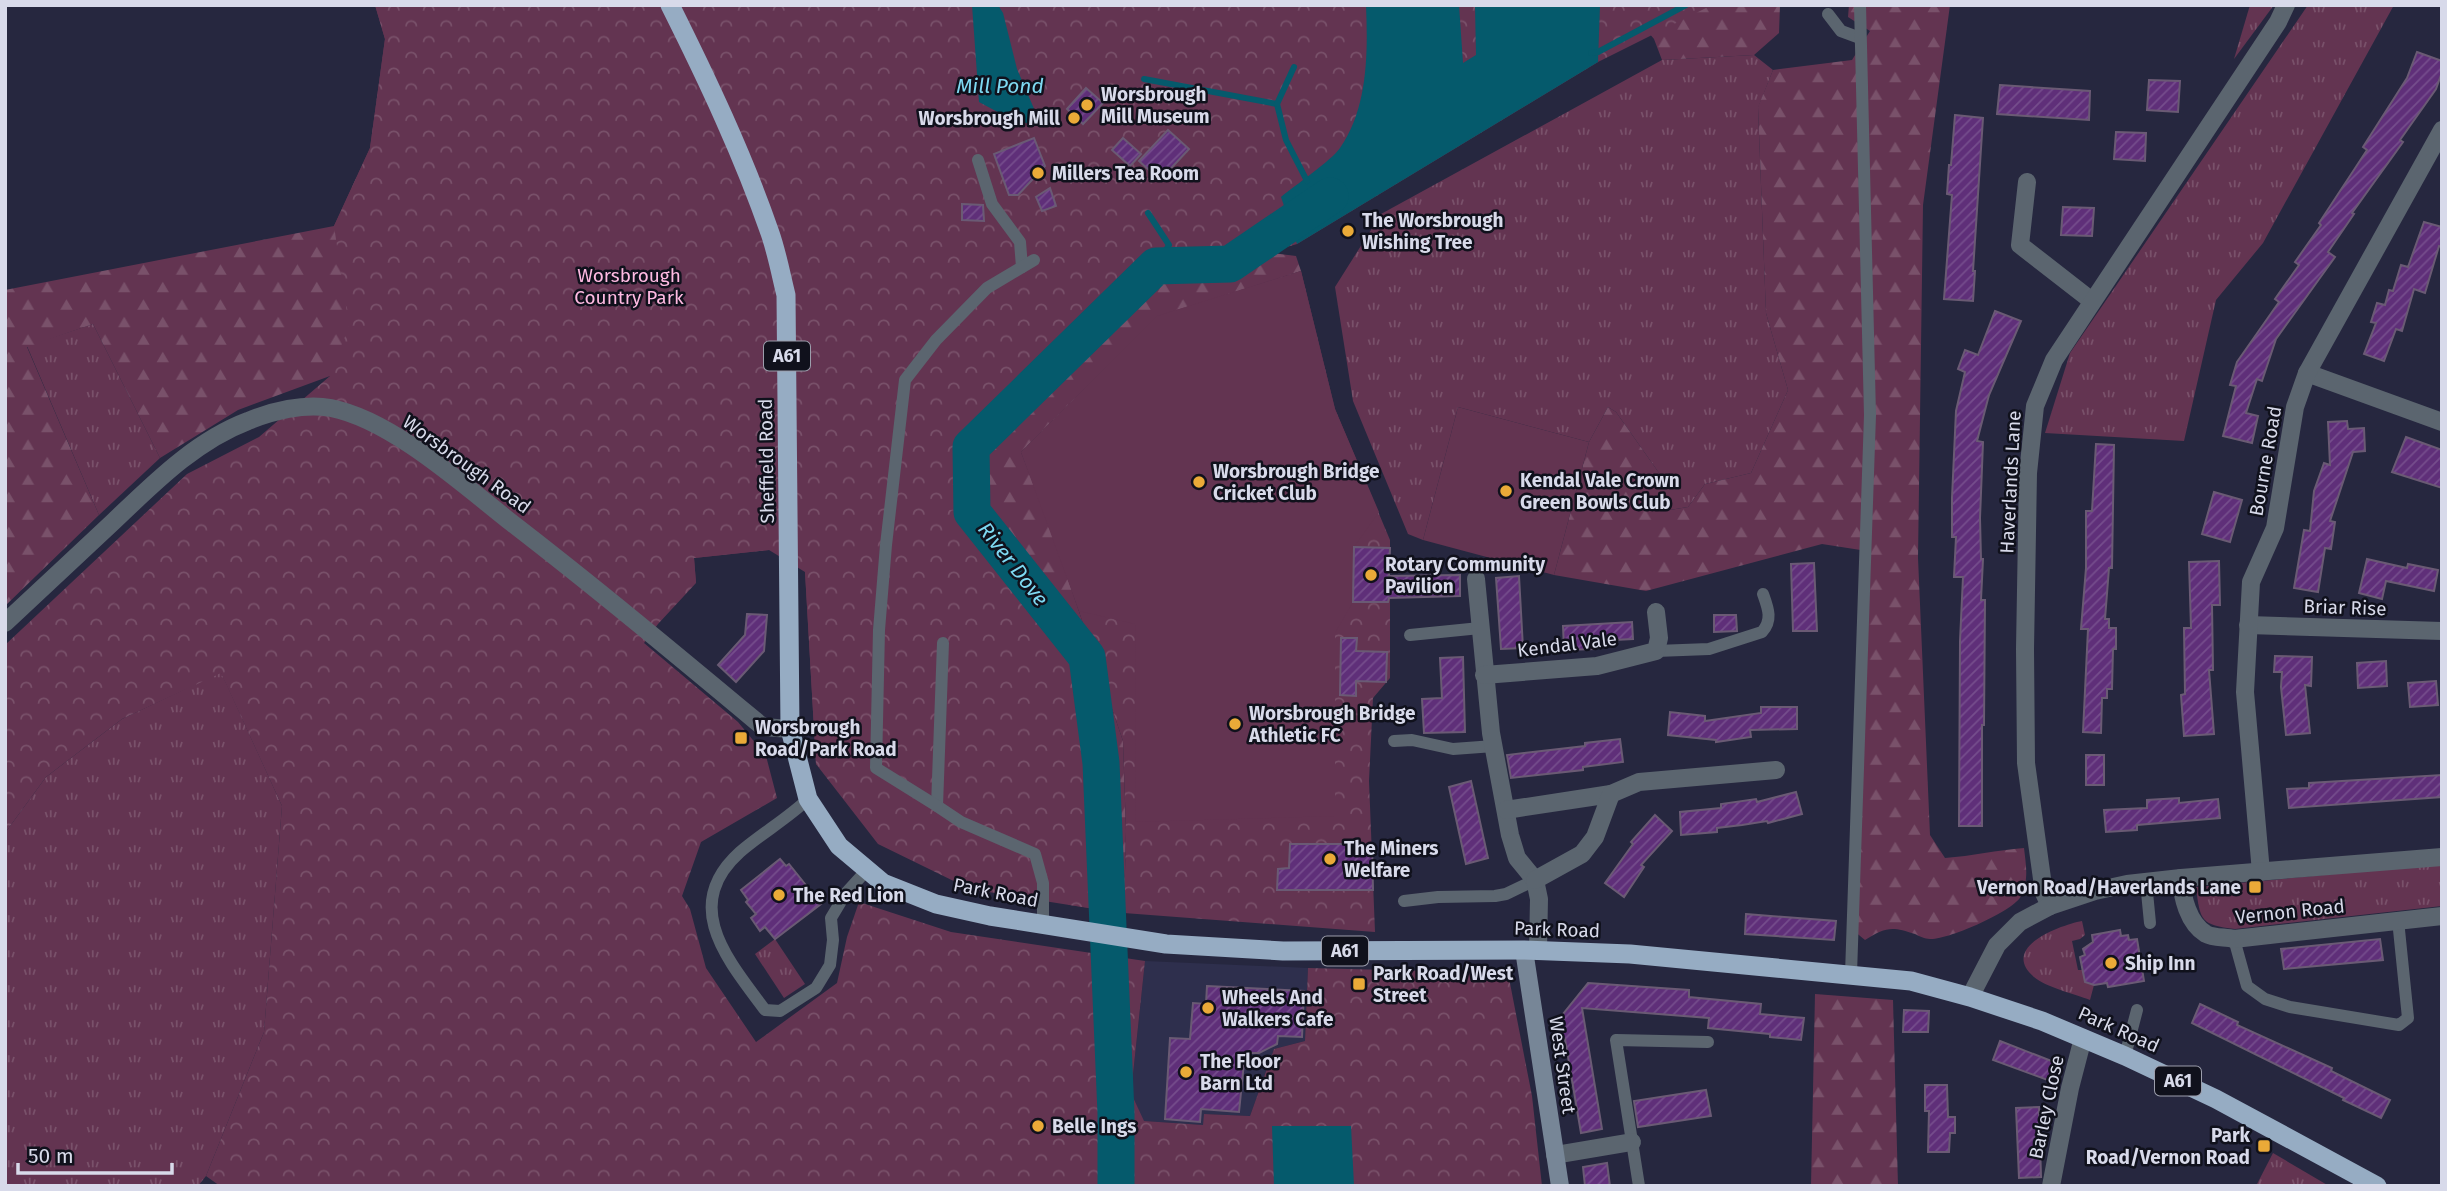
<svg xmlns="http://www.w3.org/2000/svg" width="2447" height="1191" font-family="'Fira Sans',sans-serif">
<defs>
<pattern id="grass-tufts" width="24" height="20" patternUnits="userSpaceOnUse" patternTransform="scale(1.75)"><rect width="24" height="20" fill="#633451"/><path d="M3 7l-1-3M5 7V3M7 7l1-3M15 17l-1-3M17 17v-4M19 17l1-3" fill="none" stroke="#79516a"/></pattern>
<pattern id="forest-firs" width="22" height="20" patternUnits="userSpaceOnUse" patternTransform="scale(1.75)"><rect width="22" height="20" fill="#633451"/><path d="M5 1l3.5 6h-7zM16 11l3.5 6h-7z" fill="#79516a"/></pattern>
<pattern id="park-crowns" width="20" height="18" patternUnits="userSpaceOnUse" patternTransform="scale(1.75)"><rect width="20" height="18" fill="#633451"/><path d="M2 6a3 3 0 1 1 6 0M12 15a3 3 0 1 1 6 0" fill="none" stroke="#79516a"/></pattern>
<pattern id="building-hatch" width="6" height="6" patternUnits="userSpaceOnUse" patternTransform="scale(1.75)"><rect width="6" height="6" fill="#5f2f79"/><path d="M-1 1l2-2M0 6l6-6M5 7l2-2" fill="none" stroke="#754d8c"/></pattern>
</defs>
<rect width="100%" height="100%" fill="#26273f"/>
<path fill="#2e2f4d" d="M1145,961l163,7 -3,73 -31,8 -24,67 -45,-2 -2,11 -60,-4 -12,-28z"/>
<g fill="url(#grass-tufts)">
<path d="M2250,5h24l-40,54z"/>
<path d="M2308,5h86l-131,238 -47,57 -32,141 -139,-8 25,-80z"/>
<path d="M1754,55l19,15 -15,38 8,205 22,77 -37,83 -46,11 -17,23 -25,4 1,-31 -48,-68 -8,-5 -19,35 -131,-35 -35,133 -15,-6 -55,-133 -18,-114 46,-73 281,-154z"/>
<path d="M93,324l67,134 -61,57 -72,-169z"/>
<path d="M221,672l61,134 -18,226 -58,144 -8,10h-193v-353l41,-56 76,-58z"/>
<path d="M2442,864v42l-207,23c-34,-4 -35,-8 -39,-42z"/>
<path d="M2082,921l3,14 -5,4 -8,2 6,29h5l2,12 9,3 -4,15c-15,-6 -45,-13 -56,-23 -35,-30 27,-52 48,-56z"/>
<path d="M775,939l30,45 -21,14 -29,-44z"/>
<path d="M2273,1153l56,33h-73z"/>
</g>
<g fill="url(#forest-firs)">
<path d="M375,5l394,545 -75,8 2,25 -366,-207 -92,34 -78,48 -67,-134 -66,23 72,168 -94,91v-316l329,-64 36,-78 15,-109z"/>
<path d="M1636,5h144l-1,28 -25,22 -92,5 -8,-21 -25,-30z"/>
<path d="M1849,5h101l-27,200 -5,353 12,277 15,23c27,-2 52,-8 79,-10 2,18 5,31 -3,48 -7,15 -73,44 -91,43 -5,0 -11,-3 -15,-5 -23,-8 -30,-7 -50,6l-11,-9 13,-380 -45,-7 -176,47 -92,-16 35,-133 19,-35 8,5 48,68v31l24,-4 17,-23 46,-11 37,-83 -22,-77 -8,-206 15,-37 79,-10 18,-29 -22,-14z"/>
<path d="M1142,246l107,4 47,6 5,15 -144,46 -136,135 32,83 70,206 3,90 -2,82 -54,-8 -194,-89 -60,-52 -11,-193z"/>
<path d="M1815,994l78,6 5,186h-87z"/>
</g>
<g fill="url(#park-crowns)">
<path d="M375,5h1337l-114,57 -301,182 -67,20 -75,2 -184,181 -30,62 31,3 115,145 14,106 6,148 -137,-22 -92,-45 -62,-80 -11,-192 -36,-22 -75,8 2,25 -38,41 -14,19 94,79 28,34 11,42 -76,44 -19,54 8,13 16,59 50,74 81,-59 10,-46 12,-35 92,30 194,29 -14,132 13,28 59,4 1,-11 46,2 24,-67 31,-8 3,-73 200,5 24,123 10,90h-1322l-14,-10 58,-144 18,-226 -61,-133 -99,46 -76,58 -41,56v-188l182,-171 72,-37 71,-61 19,-50 -15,-100 36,-78 15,-109z"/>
<path d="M1301,271l34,138 55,131v138l-17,20 -4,83 6,151 -251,-19 2,-82 -3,-90 -70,-206 -32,-83 136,-136z"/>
</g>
<g fill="#633451">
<path d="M1301,271l34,138 44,103 -25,35 -1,55 -18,31v183l-199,6 -1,-198 -56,-13 -58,-159 136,-136z"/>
<path d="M1458,407l131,35 -35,133 -131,-35z"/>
</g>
<g fill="#055a6c">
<path d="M972,5h26l5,8 14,56 18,42 6,8 -5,7 -29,-9 -28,-15z"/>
<path d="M1366,5h93l4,58 13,-8 -1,-50h125l-2,57 -301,182 -16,-47c13,-11 50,-36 59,-49 28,-40 28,-95 26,-143z"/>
<path d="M1272,1126h79l3,60h-80z"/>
</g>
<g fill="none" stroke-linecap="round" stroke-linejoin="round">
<g stroke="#055a6c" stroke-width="6">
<path d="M1591,53l7,-1 88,-47"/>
<path d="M1144,79l133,25 9,36 21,41"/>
<path d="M1277,104l17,-37"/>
<path d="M1148,213l21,32 -13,21"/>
</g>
<path stroke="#055a6c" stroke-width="37" d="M1116,1186v-73l-15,-350 -14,-106 -115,-145 -1,-65 185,-181 74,-2 100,-68"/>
</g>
<g fill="url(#building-hatch)" stroke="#6a5a74" stroke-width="2">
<path d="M2417,52l25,9v11l-6,17 -36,51 3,2 -51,71 2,1 -26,38 7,5 -59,82 -14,42 -5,-2 -11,34 12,3 -6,27 -29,-7 13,-50 -6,-1 7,-23 42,-60 -4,-3 24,-34 -4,-3 26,-37 -2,-2 48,-73 -4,-3 44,-69z"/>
<path d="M2149,80l31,1 -2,31 -31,-2z"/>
<path d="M2000,85l90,6 -1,29 -92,-6z"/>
<path d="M1086,88l17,15 -20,21 -16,-15z"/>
<path d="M1955,115l28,3 -10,153h2l-2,30 -29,-2 8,-104 -5,-1 2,-29h2z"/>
<path d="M1168,130l21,19 -29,31 -21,-19z"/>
<path d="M2116,132l30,1 -1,28 -31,-2z"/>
<path d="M1034,138l11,28 -27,29h-9l-15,-41z"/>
<path d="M1123,138l18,16 -11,12 -18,-16z"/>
<path d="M1050,188l6,18 -14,5 -6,-14z"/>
<path d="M962,204l21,1 1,16 -22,-1z"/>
<path d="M2063,207l31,1 -2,28 -31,-1z"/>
<path d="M2424,222l18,5v20l-3,-1 -14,47 -11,-4 -12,42 -6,-2 -12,32 -20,-7 12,-31 -5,-1 6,-19 8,2 4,-15 4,1 8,-26 7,2z"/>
<path d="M1995,311l26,10 -32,74 -12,46 6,1 -3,76 1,41h2l-2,41h4l-1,125h-2v101h-23l1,-185 3,-64h-9l2,-40h-4v-39l4,-87 9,-39 -7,-3 7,-19 13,5z"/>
<path d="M2347,421l1,8 16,-1 1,23 -12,1 -23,69 5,1 -4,27 -6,-1 -7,44 -24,-4 10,-58 6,1 4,-40 10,-28 6,2 -2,-43z"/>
<path d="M2406,437l36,13v38l-50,-16z"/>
<path d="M2096,444l18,1 -2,123h-3l-4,51h4v9h7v21h-3l-1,40h-5v9h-5l-1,35 -18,-1 5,-103h-7l5,-61v-57h6z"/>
<path d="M2214,492l28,8 -12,42 -28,-8z"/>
<path d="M1354,547l36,1 -1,28 71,-1v21l-71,2 -1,4h-35z"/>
<path d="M2367,559l40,9 1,-4 30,6 -4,21 -48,-10 -4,18 -23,-6z"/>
<path d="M2219,561l1,44h-8l1,65h-4l5,64 -30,2 -3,-41 4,-1 -1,-66h7l-2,-66z"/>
<path d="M1814,563l3,68h-24l-2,-67z"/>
<path d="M1519,576l4,72 -22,1 -5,-71z"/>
<path d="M747,614l20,1 -3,36 -28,31 -18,-17 27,-30z"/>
<path d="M1714,615h22l1,16 -23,1z"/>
<path d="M1632,622l1,17 -38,2v8l-31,1 -1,-24z"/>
<path d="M1341,638h16l-1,13 31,1 -1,30 -30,-1v15l-16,-1z"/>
<path d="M2275,656l37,1 -1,29 -6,-1 5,48 -24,2 -5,-48 1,-15h-8z"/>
<path d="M1463,657l2,75 -41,1 -2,-34 20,-1 -2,-40z"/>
<path d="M2386,661l1,25 -29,2 -1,-25z"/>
<path d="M2436,681l2,24 -28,2 -2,-24z"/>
<path d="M1761,707h36v22l-47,1 1,7 -35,5v-2l-48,-5 2,-23 35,4v5l56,-8z"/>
<path d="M1620,739l3,23 -40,5v3l-72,8 -4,-23 78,-9v-3z"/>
<rect x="2086" y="755" width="18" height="30"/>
<path d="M2442,775v22l-153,11 -2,-19 22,-1v-5z"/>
<path d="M1471,781l17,77 -22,6 -17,-77z"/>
<path d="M1796,792l6,22 -34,9 -1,-2 -25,4 -25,3v4l-36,3 -1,-23 41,-4v-4l35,-5 1,3z"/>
<path d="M2179,798v5l39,-4 2,19 -83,7v5l-31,2 -2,-22 43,-2v-8z"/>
<path d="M1655,815l17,16 -31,34 3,2 -20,30 -19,-14 28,-39 -2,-2z"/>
<path d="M1290,844h82l1,46h-96l1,-21 11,-1z"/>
<path d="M780,859l6,7 3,-2 32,40 -46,35 -10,-12 -5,4 -9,-13 5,-4 -10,-12 2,-2 -7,-10z"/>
<path d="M1746,914l90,7 -2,19 -89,-6z"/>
<path d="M2120,930l1,6 7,-1 1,5 8,-1 7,42 -36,6 -1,-4 -13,2 -9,-3 -5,-25 5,-2 -2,-6 10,-7 -1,-7z"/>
<path d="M2380,939l3,21 -99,9 -3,-20z"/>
<path d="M1588,983l101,7v7l72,7 -1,10 44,4 -3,22 -31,-3v-3l-62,-6 1,-10 -127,-10 20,121 -21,4 -16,-94h-3l-3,-20z"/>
<path d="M1207,986l97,5 -2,46 -24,-1 -1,8 -18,9h-14l-6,59 -38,-3 -1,13 -35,-3 5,-81 20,1 3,-36 13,1z"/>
<path d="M2200,1004l38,18 -1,3 95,43 -1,3 59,29 -9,18 -38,-18 1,-2 -152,-75z"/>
<path d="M1904,1010l25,1 -1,21h-25z"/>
<path d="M2000,1041l54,21 2,21 -63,-23z"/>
<path d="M1925,1085h22l1,32h7v16h-5l-1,19h-21l1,-41h-4z"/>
<path d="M1706,1090l5,26 -73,11 -4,-26z"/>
<path d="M2039,1107l2,70 -22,1 -3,-70z"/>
<path d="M1607,1163l3,23h-25l-2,-19z"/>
</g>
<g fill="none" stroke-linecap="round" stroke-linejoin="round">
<g stroke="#5b656f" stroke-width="12">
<path d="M1828,14l13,17 19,7"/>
<path d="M978,160l14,44 28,38 2,25"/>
<path d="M1410,635l70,-7"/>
<path d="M943,643l-6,163 24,16 74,32 8,29v41"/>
<path d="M1656,651l53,-2 53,-17c11,-12 6,-24 1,-38"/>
<path d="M1394,741l18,-1 41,9 41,-3"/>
<path d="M808,799c-21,20 -46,34 -68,53 -60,54 -12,108 25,158l15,1 36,-23 14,-23 3,-25 -2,-22 15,-25 20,-22"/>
<path d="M937,806l-61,-38 3,-138 7,-85 19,-165 31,-40 51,-52 47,-28"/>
<path d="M2146,882l4,41"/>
<path d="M1404,901l34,-4 57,-1 11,-2 29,-14"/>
<path d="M2234,939l13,47 18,13 25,8 109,18 9,-7 -10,-98"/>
<path d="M1851,974l19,-559 -10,-410"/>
<path d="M2125,1056l12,-46"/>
<path d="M1639,1186l-23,-146 92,2"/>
</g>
<g stroke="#5b656f" stroke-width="18">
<path d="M2027,182l-7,63 72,56"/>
<path d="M2307,373l135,49"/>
<path d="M1476,579l15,154 19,102 7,23 18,22 4,19 -1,51"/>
<path d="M2248,625l194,6"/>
<path d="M1484,675l113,-9 59,-15 3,-13 -3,-26"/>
<path d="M1506,810l105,-16"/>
<path d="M2261,872l-16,-180 6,-110 24,-54 20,-121 12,-34 135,-243"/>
<path d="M2181,878c1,19 7,45 25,56 7,4 20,3 28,5l208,-23"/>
<path d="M1535,880l47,-26 13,-17 16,-43 28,-12 137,-12"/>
<path d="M1555,1155l77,-13"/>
<path d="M2051,1186l19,-98 13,-50"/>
</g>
<g stroke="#5b656f" stroke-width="18">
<path d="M5,623c36,-34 72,-67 108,-101 40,-38 82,-81 135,-101 24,-10 56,-18 83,-13 60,12 129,74 177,112 87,67 171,137 255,207l27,2"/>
<path d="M2050,906l-6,-13 -18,-130 -1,-114 3,-176 7,-67 19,-46 224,-338 8,-17"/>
<path d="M1970,997l27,-52 23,-23 30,-16 45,-15 32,-7 54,-6 261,-21"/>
</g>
<path stroke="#778697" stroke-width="18" d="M1524,950l36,236"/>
<path stroke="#96acc3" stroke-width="19" d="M670,5c37,74 73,150 100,228 7,20 11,42 16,62l4,434 18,70 31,47 44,37 53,21 54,12 176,28 117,7 241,-1 106,4 281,27 59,16 72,24 83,35 91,43 161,87"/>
</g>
<g fill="#eaaa38" stroke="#10111c" stroke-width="2.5">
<circle cx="1087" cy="105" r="7"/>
<circle cx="1074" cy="118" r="7"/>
<circle cx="1038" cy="173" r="7"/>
<circle cx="1348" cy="231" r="7"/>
<circle cx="1199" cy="482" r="7"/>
<circle cx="1506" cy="491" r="7"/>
<circle cx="1371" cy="575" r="7"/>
<circle cx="1235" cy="724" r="7"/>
<rect x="734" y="731" width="14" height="14" rx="3.5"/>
<circle cx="1330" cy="859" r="7"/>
<rect x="2248" y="880" width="14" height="14" rx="3.5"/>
<circle cx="779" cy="895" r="7"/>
<circle cx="2111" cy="963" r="7"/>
<rect x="1352" y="977" width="14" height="14" rx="3.5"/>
<circle cx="1208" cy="1008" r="7"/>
<circle cx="1186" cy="1072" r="7"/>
<circle cx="1038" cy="1126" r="7"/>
<rect x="2257" y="1139" width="14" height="14" rx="3.5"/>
</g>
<g text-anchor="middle" stroke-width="5" stroke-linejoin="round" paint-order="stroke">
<g fill="#10111c" stroke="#9c9eac" stroke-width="2">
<rect x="764" y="341.5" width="46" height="29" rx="5"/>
<rect x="1322" y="936.5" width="46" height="29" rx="5"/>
<rect x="2155" y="1066.5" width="46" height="29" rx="5"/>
</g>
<g font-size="18" font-weight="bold" fill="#d8daea">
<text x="787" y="362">A61</text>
<text x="1345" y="957">A61</text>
<text x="2178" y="1087">A61</text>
</g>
<g font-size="19" font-weight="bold" fill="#d8daea" stroke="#10111c" text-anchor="start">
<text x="1101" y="101">Worsbrough<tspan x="1101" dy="22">Mill Museum</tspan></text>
<text x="1060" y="125" text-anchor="end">Worsbrough Mill</text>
<text x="1052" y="180">Millers Tea Room</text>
<text x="1362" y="227">The Worsbrough<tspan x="1362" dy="22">Wishing Tree</tspan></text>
<text x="1213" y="478">Worsbrough Bridge<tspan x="1213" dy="22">Cricket Club</tspan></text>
<text x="1520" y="487">Kendal Vale Crown<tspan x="1520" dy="22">Green Bowls Club</tspan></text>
<text x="1385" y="571">Rotary Community<tspan x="1385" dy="22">Pavilion</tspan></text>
<text x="1249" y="720">Worsbrough Bridge<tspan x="1249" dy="22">Athletic FC</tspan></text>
<text x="755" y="734">Worsbrough<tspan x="755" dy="22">Road/Park Road</tspan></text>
<text x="1344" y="855">The Miners<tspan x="1344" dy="22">Welfare</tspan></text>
<text x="2241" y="894" text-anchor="end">Vernon Road/Haverlands Lane</text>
<text x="793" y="902">The Red Lion</text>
<text x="2125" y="970">Ship Inn</text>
<text x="1373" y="980">Park Road/West<tspan x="1373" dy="22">Street</tspan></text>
<text x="1222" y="1004">Wheels And<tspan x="1222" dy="22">Walkers Cafe</tspan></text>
<text x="1200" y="1068">The Floor<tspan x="1200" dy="22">Barn Ltd</tspan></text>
<text x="1052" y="1133">Belle Ings</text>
<text x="2250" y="1142" text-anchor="end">Park<tspan x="2250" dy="22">Road/Vernon Road</tspan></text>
</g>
<g font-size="19" fill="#ffbae2" stroke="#10111c">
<text x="629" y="282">Worsbrough<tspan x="629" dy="22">Country Park</tspan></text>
</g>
<g font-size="19" fill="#d8daea" stroke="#10111c">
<text transform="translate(766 461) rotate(-91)" y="7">Sheffield Road</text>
<text transform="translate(2265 461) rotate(-80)" y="7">Bourne Road</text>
<text transform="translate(467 464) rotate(36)" y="7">Worsbrough Road</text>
<text transform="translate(2010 482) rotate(-87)" y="7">Haverlands Lane</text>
<text transform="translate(2345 607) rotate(2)" y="7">Briar Rise</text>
<text transform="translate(1567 644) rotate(-7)" y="7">Kendal Vale</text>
<text transform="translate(996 892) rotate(11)" y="7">Park Road</text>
<text transform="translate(2290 911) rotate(-6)" y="7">Vernon Road</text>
<text transform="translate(1557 929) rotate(2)" y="7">Park Road</text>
<text transform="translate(2119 1029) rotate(24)" y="7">Park Road</text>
<text transform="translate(1563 1065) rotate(82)" y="7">West Street</text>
<text transform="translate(2046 1107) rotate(-78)" y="7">Barley Close</text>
</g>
<g font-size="21" font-style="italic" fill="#7ed9f2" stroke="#10111c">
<text x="1000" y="93">Mill Pond</text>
<text transform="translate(1013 564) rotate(52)" y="7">River Dove</text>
</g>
</g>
<rect width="2447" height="1191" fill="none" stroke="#d8daea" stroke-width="14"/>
<path d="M18 1163v10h154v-10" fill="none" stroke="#d8daea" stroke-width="3.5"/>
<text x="28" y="1163" font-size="21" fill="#d8daea" stroke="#10111c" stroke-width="5" paint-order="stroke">50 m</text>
</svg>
